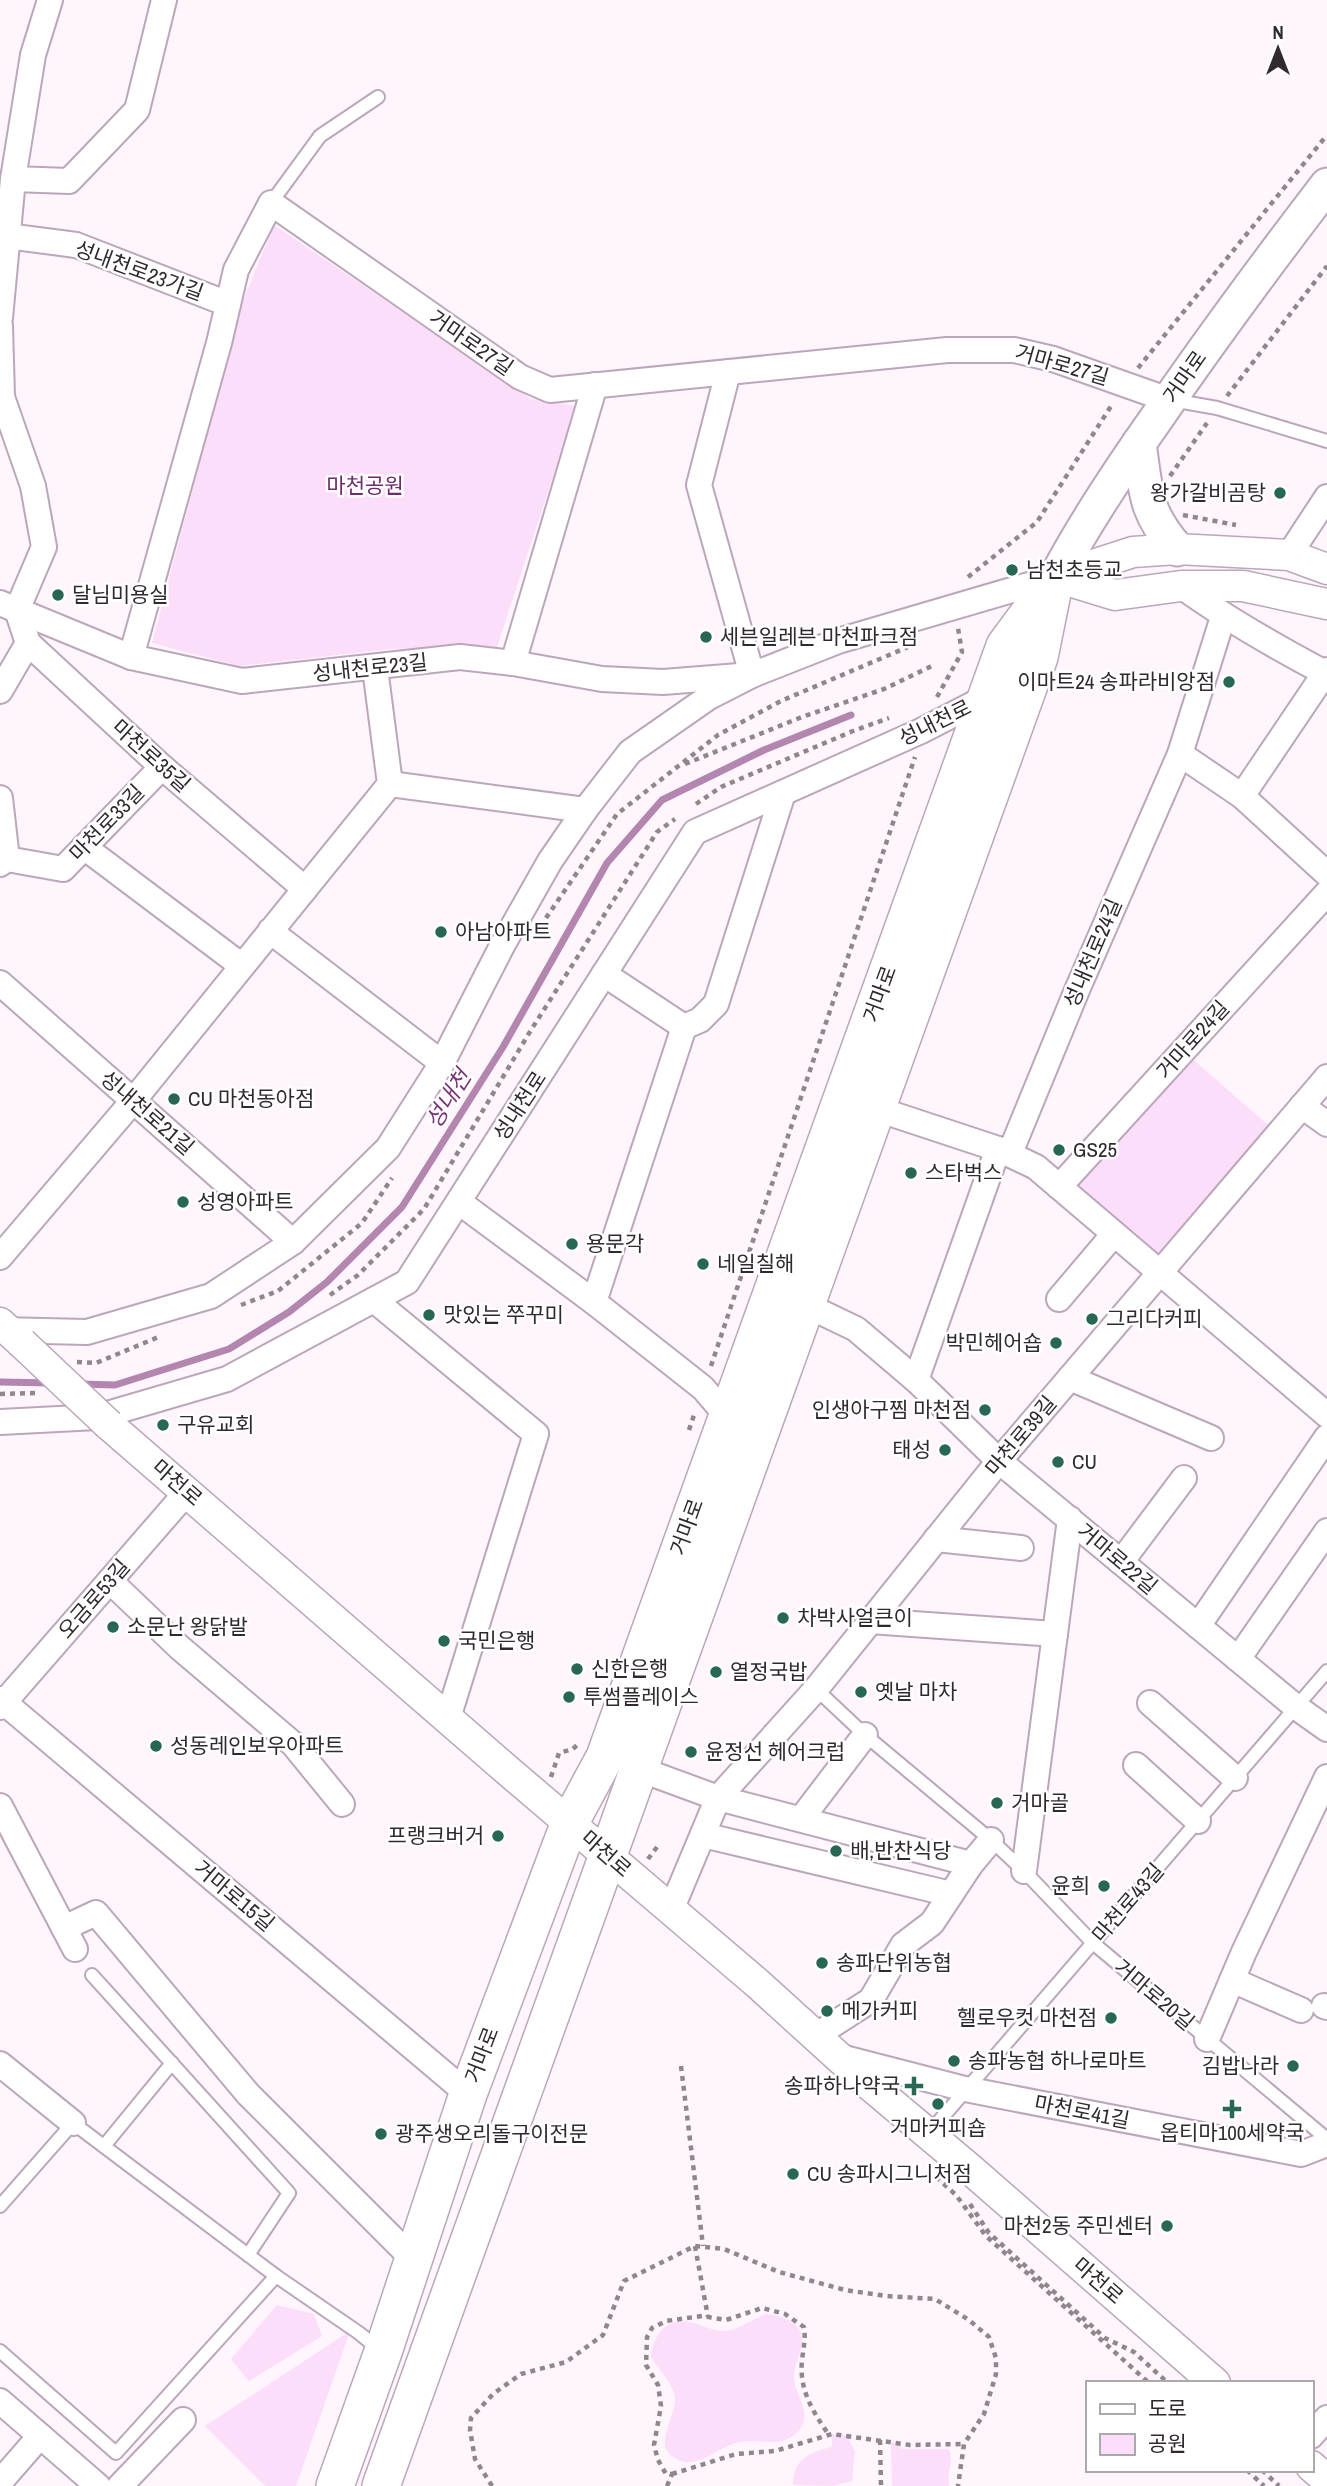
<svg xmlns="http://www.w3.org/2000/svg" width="1327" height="2486" font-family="'Archivo Narrow','Noto Sans KR',sans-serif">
<rect width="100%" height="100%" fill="#fef5fd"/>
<g fill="#fcddfa">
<path d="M274,225l257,174 45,7 -79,241 -107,2 -151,17 -87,-23 90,-340z"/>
<path d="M1188,1055l87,76 -118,132 -87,-78z"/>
<path d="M277,2305l37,9 8,22 -73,45 -18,-22z"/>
<path d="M767,2314c12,2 27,5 33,17 7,15 -7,32 -6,47 1,18 18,33 6,51 -15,21 -40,9 -60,13 -18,3 -32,19 -50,20 -7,1 -19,-4 -23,-11 -8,-14 9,-37 8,-53 -1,-14 -17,-29 -24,-41 2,-22 15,-40 39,-35 10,2 21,8 31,9 17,1 31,-13 46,-17z"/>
<path d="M350,2331l-54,155h-31l-60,-60z"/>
<path d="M832,2434l15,2 8,16 -3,29 -19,5 -40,-1c0,-26 17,-33 39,-38z"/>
<path d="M891,2442l10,1v6h48c5,13 -3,24 0,37h-57z"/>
</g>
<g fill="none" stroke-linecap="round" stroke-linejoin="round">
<g stroke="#b286af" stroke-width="7">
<path d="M0,1382l51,1"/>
<path d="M80,1384l35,1 114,-36 60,-37 38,-30 75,-75 101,-160 104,-184 55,-63 102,-50 87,-35"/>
</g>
<g stroke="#bba7b9" stroke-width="16">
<g id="service">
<path d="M271,203l49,-67 58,-39"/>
<path d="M1172,400l45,8 110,33"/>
<path d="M816,1689l49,46 126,105 33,31 69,72 234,196"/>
<path d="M92,1975l197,218 -41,62"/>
<path d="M928,2134l399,-463"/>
<path d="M104,2146l68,-83"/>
<path d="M0,2206l73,-83 203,153 -160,177 -116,-102"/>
<path d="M276,2276l83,57 22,18"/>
</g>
</g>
<g stroke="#bba7b9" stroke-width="28">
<g id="minor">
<path d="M50,0l-17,55 -20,124 56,2 68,-71 27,-110"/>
<path d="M7,236l69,9 152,59"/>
<path d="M0,318l13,-139"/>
<path d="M0,326l2,71 31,89 11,61 -27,63 11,33 134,124 143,122"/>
<path d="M728,372l-29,113 53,190"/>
<path d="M1289,555l38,-58"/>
<path d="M1181,586c47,34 95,61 146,88"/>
<path d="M0,603l131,54 111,24 218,-24 53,6 89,16 61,3 76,-6"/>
<path d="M131,657l88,-314 17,-73 35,-67 249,174 30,13 397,-40h67l39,9 116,41"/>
<path d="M513,663l82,-278"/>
<path d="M0,691l28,-48"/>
<path d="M1180,754l62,42 85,78"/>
<path d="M390,784l195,26"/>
<path d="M1242,796l85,-126"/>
<path d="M0,798l7,61"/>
<path d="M84,847l158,119"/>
<path d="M0,864l7,-5 56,10 99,-102"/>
<path d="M270,931l172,132"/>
<path d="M604,974l80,53"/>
<path d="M0,983l293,259"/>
<path d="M1302,1106l25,18"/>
<path d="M877,1109l121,40 38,18 291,248"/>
<path d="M1010,1153l67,-163 103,-236 43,-137"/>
<path d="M1059,1187l268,-294"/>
<path d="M459,1202l135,100 109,86 24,28"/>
<path d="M0,1257l133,-156 257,-317 -15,-116"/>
<path d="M1059,1299l55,-65"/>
<path d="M374,1300l162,134 -88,284"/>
<path d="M594,1302l90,-275 16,-7 16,-16 67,-211"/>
<path d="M806,1305l50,24 60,51 83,81 297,246 31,22"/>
<path d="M0,1330l87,2 124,-36 82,-54 95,-94 54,-85 61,-119 47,-83 35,-51 45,-58 79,-55 43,-22 86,-34 218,-64"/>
<path d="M1070,1378l141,60"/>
<path d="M916,1380l82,-231"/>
<path d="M0,1422l97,-5 130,-38 180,-97 288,-450 226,-101 66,-34"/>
<path d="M936,1539l85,9"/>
<path d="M1121,1562l63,-84"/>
<path d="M110,1581l69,66 114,97 49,60"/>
<path d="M870,1621l185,13"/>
<path d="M1198,1626l129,-189"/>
<path d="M1238,1659l89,-128"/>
<path d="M0,1699l468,395"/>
<path d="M1150,1703l85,75"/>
<path d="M0,1707l187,-215"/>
<path d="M1136,1765l62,56"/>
<path d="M639,1769l79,29 253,66"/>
<path d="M0,1806l75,143"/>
<path d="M801,1819l64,-84"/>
<path d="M703,1835l248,59"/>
<path d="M1024,1871l46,-352"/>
<path d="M671,1910l47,-112 98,-109 183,-228 328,-384"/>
<path d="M64,1928l32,-15 152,181 165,165"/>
<path d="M1232,1980l69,30"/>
<path d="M1324,2006l3,1"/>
<path d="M815,2036l56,-36 32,-55 29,-22 39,-59 20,-24"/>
<path d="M1207,2039l37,-87 83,-175"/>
<path d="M837,2056l128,33 336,65 26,-10"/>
<path d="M0,2064l73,59"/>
<path d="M0,2401l98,85"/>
<path d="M1311,2436l16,-18"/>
<path d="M0,2482l40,-46"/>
<path d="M120,2486l63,-66"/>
</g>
</g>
<g stroke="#bba7b9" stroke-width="33">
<g id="tertiary">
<path d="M1056,577l77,-25 44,-3 112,6 38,14"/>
<path d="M1056,577l59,18 66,-9h62l84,18"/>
<path d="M0,1323l22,20"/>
<path d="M109,1425l398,345 250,213 108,98 105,88 245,214"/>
<path d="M1311,2466l16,14"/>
</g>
</g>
<g stroke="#bba7b9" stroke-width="37">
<g id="secondary">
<path d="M1139,443c7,48 5,68 38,106"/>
<path d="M1056,577c29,-55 64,-107 100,-158 55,-80 112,-157 171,-234"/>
</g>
</g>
<g stroke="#bba7b9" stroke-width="40">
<g id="primary">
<path d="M335,2486l48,-134 85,-258 102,-272 35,-65 400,-1111 51,-69"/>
<path d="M381,2486l658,-1829 14,-69"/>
</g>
</g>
<g stroke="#8f878e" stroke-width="4.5" stroke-dasharray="5 5" stroke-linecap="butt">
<path d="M1138,368l189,-233"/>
<path d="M1227,396l100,-130"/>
<path d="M1170,476l37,-53"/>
<path d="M1183,515l53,10"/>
<path d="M968,577l69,-55 76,-119"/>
<path d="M937,697l25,-45 -4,-24"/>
<path d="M685,764l117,-47 82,-28 50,-24"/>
<path d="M696,804l25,-17 132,-56 36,-13"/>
<path d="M546,918l71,-104 101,-79 63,-34 127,-54"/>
<path d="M330,1295l28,-20 66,-66 107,-179 126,-198 18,-13"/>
<path d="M241,1305l37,-14 84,-68 30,-45"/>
<path d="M77,1362l19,1 65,-27"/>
<path d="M711,1366l204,-609"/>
<path d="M0,1394l38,-1"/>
<path d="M689,1430l6,-18"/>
<path d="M551,1777l8,-24 14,-4 5,-5"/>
<path d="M648,1859l12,-16"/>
<path d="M681,2066l22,180"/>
<path d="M936,2177l20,18 30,41 163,147"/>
<path d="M970,2204l19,29 116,105 29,14 34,31"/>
<path d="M695,2246l13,71"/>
<path d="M880,2440l1,46"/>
<path d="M1247,2470l17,16"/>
<path d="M1262,2470l17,16"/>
<path d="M672,2474l64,-20 39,-3 57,-17 78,11 54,-1"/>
<path d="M492,2486l-17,-27 -5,-29 1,-12 22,-24 28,-20 45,-12 37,-27 21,-54 71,-35 29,3 55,23 66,18 41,6 49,3 34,21 20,17 7,21v16l-12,40 -20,30 -6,42"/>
<path d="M667,2486l5,-12h-6l-8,-14 -4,-15 7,-39 -3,-21 -12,-20 1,-28 5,-9 14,-7 36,-5 24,4 36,-12 23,6 19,13c2,13 -1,22 -2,34 -3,29 11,51 27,74"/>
</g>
<use href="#service" stroke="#fff" stroke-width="12"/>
<use href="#minor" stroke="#fff" stroke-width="24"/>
<use href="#tertiary" stroke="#fff" stroke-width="30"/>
<use href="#secondary" stroke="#fff" stroke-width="33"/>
<use href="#primary" stroke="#fff" stroke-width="37"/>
<g stroke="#bba7b9" stroke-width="33" stroke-linecap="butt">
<path id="tertiary-bridge" d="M22,1343l87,82"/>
</g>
<use href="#tertiary-bridge" stroke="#fff" stroke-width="30"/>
</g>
<g fill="#286755" stroke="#fff" stroke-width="2.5">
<circle cx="1280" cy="493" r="7"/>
<circle cx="1012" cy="570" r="7"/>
<circle cx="58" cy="595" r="7"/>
<circle cx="706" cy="637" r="7"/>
<circle cx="1229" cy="682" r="7"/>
<circle cx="441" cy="932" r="7"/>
<circle cx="174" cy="1099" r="7"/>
<circle cx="1059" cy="1150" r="7"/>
<circle cx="911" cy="1173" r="7"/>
<circle cx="183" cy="1202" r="7"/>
<circle cx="572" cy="1244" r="7"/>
<circle cx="703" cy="1264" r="7"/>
<circle cx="429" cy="1315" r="7"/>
<circle cx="1092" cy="1319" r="7"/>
<circle cx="1056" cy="1343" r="7"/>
<circle cx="985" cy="1410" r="7"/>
<circle cx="163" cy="1425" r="7"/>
<circle cx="945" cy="1450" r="7"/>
<circle cx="1058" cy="1462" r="7"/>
<circle cx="783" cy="1618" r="7"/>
<circle cx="113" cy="1627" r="7"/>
<circle cx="444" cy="1641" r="7"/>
<circle cx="577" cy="1669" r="7"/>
<circle cx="716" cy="1672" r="7"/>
<circle cx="861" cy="1692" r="7"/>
<circle cx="569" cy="1697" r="7"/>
<circle cx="156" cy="1746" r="7"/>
<circle cx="691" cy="1752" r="7"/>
<circle cx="997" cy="1803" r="7"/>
<circle cx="498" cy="1836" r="7"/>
<circle cx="836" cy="1851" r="7"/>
<circle cx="1104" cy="1886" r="7"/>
<circle cx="822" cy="1963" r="7"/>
<circle cx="827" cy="2011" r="7"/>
<circle cx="1111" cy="2018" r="7"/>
<circle cx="954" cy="2061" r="7"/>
<circle cx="1293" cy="2066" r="7"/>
<path d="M910.5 2075.5h7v7h7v7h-7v7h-7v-7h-7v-7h7z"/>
<circle cx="938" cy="2104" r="7"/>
<path d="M1228.5 2098.5h7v7h7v7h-7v7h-7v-7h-7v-7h7z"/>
<circle cx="381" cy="2134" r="7"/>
<circle cx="793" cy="2174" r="7"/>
<circle cx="1167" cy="2226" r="7"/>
</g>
<g text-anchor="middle" stroke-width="5" stroke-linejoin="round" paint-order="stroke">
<g font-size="21" fill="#302930" stroke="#fff">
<text transform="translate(139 271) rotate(20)" y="7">성내천로23가길</text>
<text transform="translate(471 343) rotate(35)" y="7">거마로27길</text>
<text transform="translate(1062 365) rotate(16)" y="7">거마로27길</text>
<text transform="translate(1185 377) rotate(-55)" y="7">거마로</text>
<text transform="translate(370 668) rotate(-6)" y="7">성내천로23길</text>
<text transform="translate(935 723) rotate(-26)" y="7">성내천로</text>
<text transform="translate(151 756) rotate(42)" y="7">마천로35길</text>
<text transform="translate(107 823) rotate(-46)" y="7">마천로33길</text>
<text transform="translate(1093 953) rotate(-67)" y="7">성내천로24길</text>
<text transform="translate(880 994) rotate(-70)" y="7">거마로</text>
<text transform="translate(1193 1040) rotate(-48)" y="7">거마로24길</text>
<text transform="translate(520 1106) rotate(-57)" y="7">성내천로</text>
<text transform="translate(147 1113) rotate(41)" y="7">성내천로21길</text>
<text transform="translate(1021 1436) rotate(-50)" y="7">마천로39길</text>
<text transform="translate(177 1483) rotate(41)" y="7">마천로</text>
<text transform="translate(687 1527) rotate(-70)" y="7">거마로</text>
<text transform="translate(1117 1559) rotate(40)" y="7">거마로22길</text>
<text transform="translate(94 1599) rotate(-49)" y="7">오금로53길</text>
<text transform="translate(606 1854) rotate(41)" y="7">마천로</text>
<text transform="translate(234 1896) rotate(40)" y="7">거마로15길</text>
<text transform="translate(1128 1903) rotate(-49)" y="7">마천로43길</text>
<text transform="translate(1154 1995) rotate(40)" y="7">거마로20길</text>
<text transform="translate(482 2055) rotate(-69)" y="7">거마로</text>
<text transform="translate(1082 2112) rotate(11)" y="7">마천로41길</text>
<text transform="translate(1098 2281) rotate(41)" y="7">마천로</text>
</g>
<g font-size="21" fill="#6f2b6e" stroke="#fff">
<text x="365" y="493">마천공원</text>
</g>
<g font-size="21" fill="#302930" stroke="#fff" text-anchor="start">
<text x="1266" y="500" text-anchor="end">왕가갈비곰탕</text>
<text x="1026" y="577">남천초등교</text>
<text x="72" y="602">달님미용실</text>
<text x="720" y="644">세븐일레븐 마천파크점</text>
<text x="1215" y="689" text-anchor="end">이마트24 송파라비앙점</text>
<text x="455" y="939">아남아파트</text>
<text x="188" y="1106">CU 마천동아점</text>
<text x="1073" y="1157">GS25</text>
<text x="925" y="1180">스타벅스</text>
<text x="197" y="1209">성영아파트</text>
<text x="586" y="1251">용문각</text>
<text x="717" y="1271">네일칠해</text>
<text x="443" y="1322">맛있는 쭈꾸미</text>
<text x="1106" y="1326">그리다커피</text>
<text x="1042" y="1350" text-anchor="end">박민헤어숍</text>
<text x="971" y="1417" text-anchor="end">인생아구찜 마천점</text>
<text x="177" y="1432">구유교회</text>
<text x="931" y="1457" text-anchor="end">태성</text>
<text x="1072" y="1469">CU</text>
<text x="797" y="1625">차박사얼큰이</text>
<text x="127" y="1634">소문난 왕닭발</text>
<text x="458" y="1648">국민은행</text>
<text x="591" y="1676">신한은행</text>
<text x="730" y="1679">열정국밥</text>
<text x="875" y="1699">옛날 마차</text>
<text x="583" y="1704">투썸플레이스</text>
<text x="170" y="1753">성동레인보우아파트</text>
<text x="705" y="1759">윤정선 헤어크럽</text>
<text x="1011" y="1810">거마골</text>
<text x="484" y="1843" text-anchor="end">프랭크버거</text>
<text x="850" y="1858">배,반찬식당</text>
<text x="1090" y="1893" text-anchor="end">윤희</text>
<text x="836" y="1970">송파단위농협</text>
<text x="841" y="2018">메가커피</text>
<text x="1097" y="2025" text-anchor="end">헬로우컷 마천점</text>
<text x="968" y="2068">송파농협 하나로마트</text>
<text x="1279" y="2073" text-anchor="end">김밥나라</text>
<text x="900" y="2093" text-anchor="end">송파하나약국</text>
<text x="938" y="2135" text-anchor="middle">거마커피숍</text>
<text x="1232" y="2140" text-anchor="middle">옵티마100세약국</text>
<text x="395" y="2141">광주생오리돌구이전문</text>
<text x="807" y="2181">CU 송파시그니처점</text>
<text x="1153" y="2233" text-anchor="end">마천2동 주민센터</text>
</g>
<g font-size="23" font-style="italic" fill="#793478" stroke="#fff">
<text transform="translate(448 1099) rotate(-58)" y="8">성내천</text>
</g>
</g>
<rect x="1086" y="2381" width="228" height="91" fill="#ffffff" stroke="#aca9ac" stroke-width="2"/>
<rect x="1100" y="2404" width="35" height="10" fill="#ffffff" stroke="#aca9ac" stroke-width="2"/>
<text x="1148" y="2416" font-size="21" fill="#302930">도로</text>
<rect x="1100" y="2434" width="35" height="21" fill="#fcddfa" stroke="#aca9ac" stroke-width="2"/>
<text x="1148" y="2451" font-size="21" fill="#302930">공원</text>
<g transform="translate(1278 49)" stroke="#ffffff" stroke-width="5" paint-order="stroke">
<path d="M0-5L12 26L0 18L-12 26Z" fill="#302930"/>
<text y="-10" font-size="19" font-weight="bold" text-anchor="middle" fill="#302930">N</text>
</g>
</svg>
